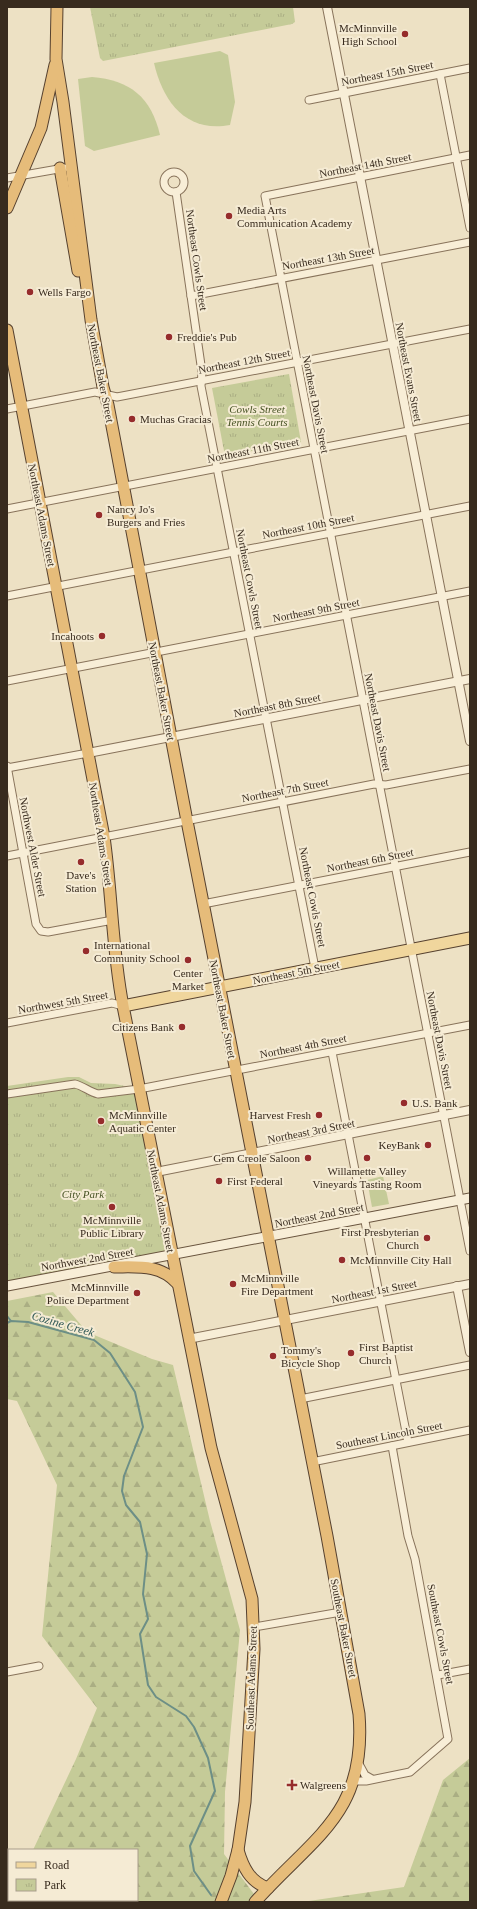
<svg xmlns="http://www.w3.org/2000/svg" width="477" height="1909" font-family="'Times New Roman',serif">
<defs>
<pattern id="forest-firs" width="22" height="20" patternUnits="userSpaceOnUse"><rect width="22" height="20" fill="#c5cb98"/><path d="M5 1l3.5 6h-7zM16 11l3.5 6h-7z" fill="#aaae83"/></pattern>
<pattern id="park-tufts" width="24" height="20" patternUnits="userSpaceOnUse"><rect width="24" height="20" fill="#c5cb98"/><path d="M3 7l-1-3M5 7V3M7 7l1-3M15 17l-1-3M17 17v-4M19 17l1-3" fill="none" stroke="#aaae83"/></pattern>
</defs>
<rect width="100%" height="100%" fill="#ede1c4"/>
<g fill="#c5cb98">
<path d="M220,51l8,4 7,47 -5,23c-44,8 -67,-23 -76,-62z"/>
<path d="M92,77c38,3 59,20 68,58l-66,16 -9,-5 -7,-67z"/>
<path d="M383,1176l6,28 -17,3 -5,-27z"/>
</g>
<g fill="url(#forest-firs)">
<path d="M53,1292l34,40 65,27 21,6 37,156 30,109 -15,162 -1,62 36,48h-252l1,-2h128v-50h-104l43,-91 21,-51 -55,-72 15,-151 -40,-84 -10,-2v-98z"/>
<path d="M470,1758v144h-168l102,-15 39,-107z"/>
</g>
<g fill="url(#park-tufts)">
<path d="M90,7h203l2,15 -3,2 -189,37 -3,-3z"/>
<path d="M289,374l12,68 -76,14 -13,-68z"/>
<path d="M68,1077h11l12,6 24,1 24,5 33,166 -165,29v-198z"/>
</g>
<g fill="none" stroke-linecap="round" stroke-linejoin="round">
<g stroke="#6d8f86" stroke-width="2">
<path d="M7,1316l4,5"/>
<path d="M7,1323l4,-2 17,1 66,18 16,13 25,39 8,35 -19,49 -2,15 4,14 14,17 7,32 -4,40 5,25 -8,15 8,51 8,12 30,19 8,11 14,31 7,33 -25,55 4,25 17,24"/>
</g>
<g stroke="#88735b" stroke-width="9">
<g id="minor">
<path d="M440,74l30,154"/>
<path d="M309,100l161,-32"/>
<path d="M470,155l-205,41 205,1055"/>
<circle cx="174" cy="182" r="10"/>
<path d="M7,178l57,-10"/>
<path d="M176,192l26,180 -1,14 114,582"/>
<path d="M191,296l279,-54"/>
<path d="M7,409l88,-17 22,5 353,-68"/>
<path d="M7,509l463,-90"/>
<path d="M7,596l463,-90"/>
<path d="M7,681l463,-90"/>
<path d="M7,766l29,158 5,7 7,1 65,-12"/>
<path d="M7,768l81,-15"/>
<path d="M7,856l367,-72 12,1 84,-16"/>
<path d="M203,904l267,-52"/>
<path d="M7,1023l105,-20 11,3"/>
<path d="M332,1052l76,390"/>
<path d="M7,1094l68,-10c8,2 15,8 23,10l41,-5 331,-64"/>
<path d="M300,1399l170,-34"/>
<path d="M312,1462l158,-32"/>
<path d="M254,1627l87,-15"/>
<path d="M7,1672l32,-6"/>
<path d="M438,1675l32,-6"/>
<path d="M359,1764l6,11 7,4"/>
<path d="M355,1781h11l44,-9 38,-33 -33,-180 -7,-23 -16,-90"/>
</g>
</g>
<g stroke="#88735b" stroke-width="10">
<g id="tertiary">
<path d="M327,7l143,734"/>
<path d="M88,753l382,-74"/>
<path d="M156,1172l314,-62"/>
<path d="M457,1286l13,66"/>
<path d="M188,1339l282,-55"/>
</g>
</g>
<g stroke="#69543e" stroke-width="11">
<path id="secondary" d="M7,1286l463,-88"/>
</g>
<g stroke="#56412f" stroke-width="13">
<path id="primary" d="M123,1006l347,-68"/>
</g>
<g stroke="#56412f" stroke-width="13">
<g id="trunk">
<path d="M57,7l-1,52 7,43 28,218 12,67 5,18 79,416 140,715 32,178c8,100 -45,122 -104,188"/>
<path d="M60,168l18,103"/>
<path d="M7,208l34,-80 14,-63"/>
<path d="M7,330l97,507c8,56 8,113 19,169l88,442 41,151 2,50 -9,153 -7,48 -7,26 -10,26"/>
<path d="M114,1267c24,0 46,-3 63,16"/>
<path d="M238,1850c5,17 12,32 30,38"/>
</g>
</g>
<use href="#minor" stroke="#f8eed7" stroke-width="7"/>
<use href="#tertiary" stroke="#f8eed7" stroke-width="8"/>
<use href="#secondary" stroke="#f8eed7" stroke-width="9"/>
<use href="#primary" stroke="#f0d69d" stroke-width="11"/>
<use href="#trunk" stroke="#e6bc7a" stroke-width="11"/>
</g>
<g fill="#962c2c" stroke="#f5ebd4" stroke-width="1.5">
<circle cx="405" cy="34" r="4"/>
<circle cx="229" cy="216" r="4"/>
<circle cx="30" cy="292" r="4"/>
<circle cx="169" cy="337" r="4"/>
<circle cx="132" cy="419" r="4"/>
<circle cx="99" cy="515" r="4"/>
<circle cx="102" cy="636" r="4"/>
<circle cx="81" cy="862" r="4"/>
<circle cx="86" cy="951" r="4"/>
<circle cx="188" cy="960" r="4"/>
<circle cx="182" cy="1027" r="4"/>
<circle cx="404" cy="1103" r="4"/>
<circle cx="319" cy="1115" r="4"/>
<circle cx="101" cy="1121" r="4"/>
<circle cx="428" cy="1145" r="4"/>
<circle cx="308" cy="1158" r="4"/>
<circle cx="367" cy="1158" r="4"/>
<circle cx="219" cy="1181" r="4"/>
<circle cx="112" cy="1207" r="4"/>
<circle cx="427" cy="1238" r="4"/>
<circle cx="342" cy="1260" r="4"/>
<circle cx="233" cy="1284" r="4"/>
<circle cx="137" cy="1293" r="4"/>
<circle cx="351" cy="1353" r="4"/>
<circle cx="273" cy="1356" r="4"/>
<path d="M290 1779h4v4h4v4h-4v4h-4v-4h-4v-4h4z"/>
</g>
<g text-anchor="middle" stroke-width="4" stroke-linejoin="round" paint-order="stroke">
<g font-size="11" fill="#382b1e" stroke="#f5ebd4" text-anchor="start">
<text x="397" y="32" text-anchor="end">McMinnville<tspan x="397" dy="13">High School</tspan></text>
<text x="237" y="214">Media Arts<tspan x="237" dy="13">Communication Academy</tspan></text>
<text x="38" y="296">Wells Fargo</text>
<text x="177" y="341">Freddie's Pub</text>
<text x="140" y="423">Muchas Gracias</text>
<text x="107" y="513">Nancy Jo's<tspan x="107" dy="13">Burgers and Fries</tspan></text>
<text x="94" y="640" text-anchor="end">Incahoots</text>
<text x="81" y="879" text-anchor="middle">Dave's<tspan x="81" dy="13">Station</tspan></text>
<text x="94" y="949">International<tspan x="94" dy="13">Community School</tspan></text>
<text x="188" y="977" text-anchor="middle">Center<tspan x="188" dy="13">Market</tspan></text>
<text x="174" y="1031" text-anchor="end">Citizens Bank</text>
<text x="412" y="1107">U.S. Bank</text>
<text x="109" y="1119">McMinnville<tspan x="109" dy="13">Aquatic Center</tspan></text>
<text x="311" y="1119" text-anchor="end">Harvest Fresh</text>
<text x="420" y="1149" text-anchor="end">KeyBank</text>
<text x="300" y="1162" text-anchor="end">Gem Creole Saloon</text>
<text x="367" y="1175" text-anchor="middle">Willamette Valley<tspan x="367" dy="13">Vineyards Tasting Room</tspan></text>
<text x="227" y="1185">First Federal</text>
<text x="112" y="1224" text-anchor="middle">McMinnville<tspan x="112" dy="13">Public Library</tspan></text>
<text x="419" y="1236" text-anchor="end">First Presbyterian<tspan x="419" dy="13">Church</tspan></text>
<text x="350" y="1264">McMinnville City Hall</text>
<text x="241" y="1282">McMinnville<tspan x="241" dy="13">Fire Department</tspan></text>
<text x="129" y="1291" text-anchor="end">McMinnville<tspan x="129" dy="13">Police Department</tspan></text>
<text x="359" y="1351">First Baptist<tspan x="359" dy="13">Church</tspan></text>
<text x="281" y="1354">Tommy's<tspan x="281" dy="13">Bicycle Shop</tspan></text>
<text x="300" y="1789">Walgreens</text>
</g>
<g font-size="11" fill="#382b1e" stroke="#f5ebd4">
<text transform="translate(387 73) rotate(-11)" y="4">Northeast 15th Street</text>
<text transform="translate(365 165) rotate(-11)" y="4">Northeast 14th Street</text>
<text transform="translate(328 258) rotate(-10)" y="4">Northeast 13th Street</text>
<text transform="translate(197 260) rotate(82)" y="4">Northeast Cowls Street</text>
<text transform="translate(244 361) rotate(-11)" y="4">Northeast 12th Street</text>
<text transform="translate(409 372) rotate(79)" y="4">Northeast Evans Street</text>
<text transform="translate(101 373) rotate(79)" y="4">Northeast Baker Street</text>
<text transform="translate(316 404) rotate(79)" y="4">Northeast Davis Street</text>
<text transform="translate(253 450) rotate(-11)" y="4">Northeast 11th Street</text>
<text transform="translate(42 515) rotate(79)" y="4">Northeast Adams Street</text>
<text transform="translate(308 526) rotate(-11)" y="4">Northeast 10th Street</text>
<text transform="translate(250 579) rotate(79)" y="4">Northeast Cowls Street</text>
<text transform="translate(316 610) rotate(-11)" y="4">Northeast 9th Street</text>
<text transform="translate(162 691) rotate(79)" y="4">Northeast Baker Street</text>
<text transform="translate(277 705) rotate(-11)" y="4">Northeast 8th Street</text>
<text transform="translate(378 722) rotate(79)" y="4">Northeast Davis Street</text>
<text transform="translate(285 790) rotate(-11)" y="4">Northeast 7th Street</text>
<text transform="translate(101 834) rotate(81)" y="4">Northeast Adams Street</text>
<text transform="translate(33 847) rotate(79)" y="4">Northwest Alder Street</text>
<text transform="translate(370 860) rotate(-11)" y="4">Northeast 6th Street</text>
<text transform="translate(313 897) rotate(79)" y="4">Northeast Cowls Street</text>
<text transform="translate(296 972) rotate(-11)" y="4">Northeast 5th Street</text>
<text transform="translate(63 1002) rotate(-10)" y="4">Northwest 5th Street</text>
<text transform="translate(223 1009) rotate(79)" y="4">Northeast Baker Street</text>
<text transform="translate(440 1040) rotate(79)" y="4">Northeast Davis Street</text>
<text transform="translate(303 1046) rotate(-11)" y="4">Northeast 4th Street</text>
<text transform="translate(311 1131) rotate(-11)" y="4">Northeast 3rd Street</text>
<text transform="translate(161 1201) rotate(79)" y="4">Northeast Adams Street</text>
<text transform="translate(319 1215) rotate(-11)" y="4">Northeast 2nd Street</text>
<text transform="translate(87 1259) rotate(-10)" y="4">Northwest 2nd Street</text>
<text transform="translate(374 1291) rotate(-11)" y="4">Northeast 1st Street</text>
<text transform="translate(389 1435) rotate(-11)" y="4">Southeast Lincoln Street</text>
<text transform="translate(344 1628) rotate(79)" y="4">Southeast Baker Street</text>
<text transform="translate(441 1634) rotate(79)" y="4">Southeast Cowls Street</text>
<text transform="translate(251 1678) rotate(-88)" y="4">Southeast Adams Street</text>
</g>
<g font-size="11" font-style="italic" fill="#485425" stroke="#f5ebd4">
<text x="257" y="413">Cowls Street<tspan x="257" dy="13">Tennis Courts</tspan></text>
<text x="83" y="1198">City Park</text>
</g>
<g font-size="12" font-style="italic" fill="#2e5755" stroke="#f5ebd4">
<text transform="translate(63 1324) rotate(16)" y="4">Cozine Creek</text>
</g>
</g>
<rect width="477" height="1909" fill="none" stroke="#382b1e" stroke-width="16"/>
<rect x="8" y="1849" width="130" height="52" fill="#f5ebd4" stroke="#a99e8b"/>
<rect x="16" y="1862" width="20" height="6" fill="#f0d69d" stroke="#a99e8b"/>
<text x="44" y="1869" font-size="12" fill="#382b1e">Road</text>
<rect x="16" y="1879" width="20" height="12" fill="url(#park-tufts)" stroke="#a99e8b"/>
<text x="44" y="1889" font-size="12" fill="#382b1e">Park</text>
</svg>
